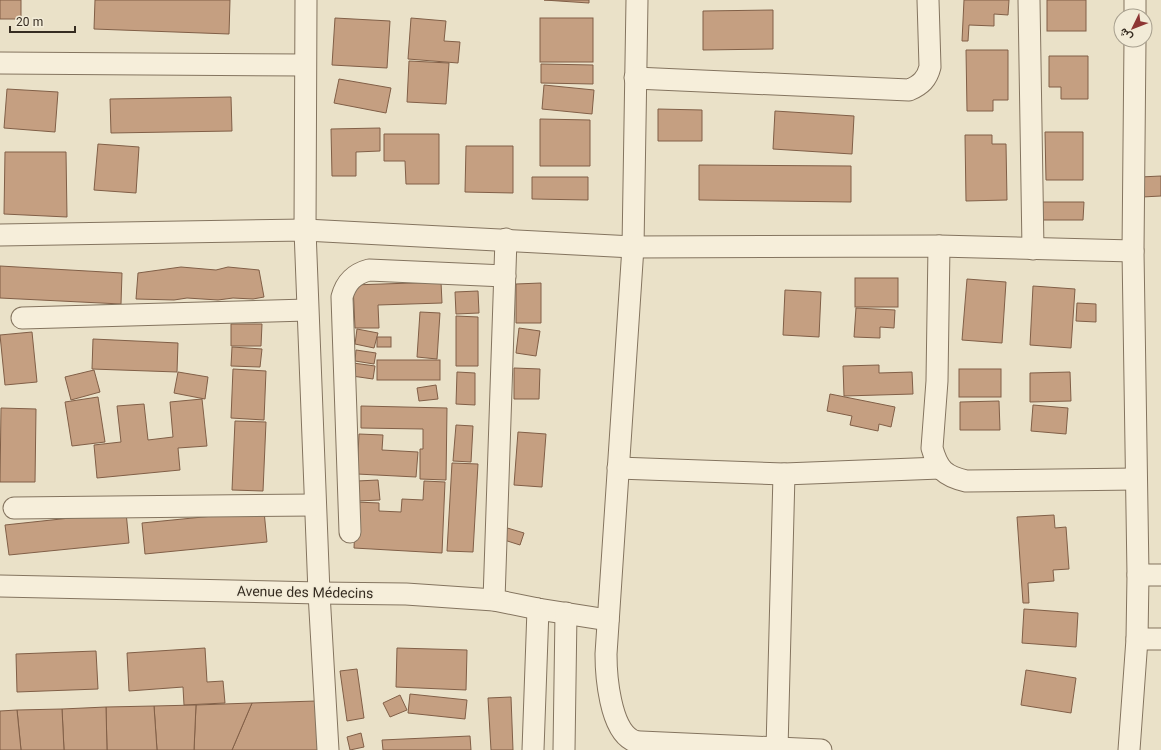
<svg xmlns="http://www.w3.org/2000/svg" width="1161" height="750" font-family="Georgia,Vazirmatn,serif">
<rect width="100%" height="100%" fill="#eae1c8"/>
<g fill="#c59f81" stroke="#815f47">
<rect x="0" y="0" width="21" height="19"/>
<path d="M95,0h135l-1,34 -135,-5z"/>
<path d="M544,0h45v3z"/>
<path d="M964,0h45l-1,15 -14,-1v12l-25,-1 -1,16h-6z"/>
<rect x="1047" y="0" width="39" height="31"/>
<path d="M773,10v39l-70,1v-39z"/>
<path d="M335,18l55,3 -3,47 -55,-3z"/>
<path d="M411,18l35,3 -2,20 16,1 -2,21 -50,-4z"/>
<rect x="540" y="18" width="53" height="44"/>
<path d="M966,50h42v50h-15v11h-26z"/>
<path d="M1049,56h39v43h-27v-12h-12z"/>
<path d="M409,61l40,2 -3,41 -39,-2z"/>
<path d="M541,64l52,1v19l-52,-1z"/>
<path d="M339,79l52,9 -5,25 -52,-10z"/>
<path d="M544,85l50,5 -2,24 -50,-5z"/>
<path d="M7,89l51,3 -3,40 -51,-4z"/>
<path d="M231,97l1,34 -121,2 -1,-34z"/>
<path d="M658,109l44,1v31h-44z"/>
<path d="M775,111l79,5 -2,38 -79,-5z"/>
<path d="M540,119l50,1v46h-50z"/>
<path d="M380,128v23l-24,1v24h-24l-1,-47z"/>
<path d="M1045,132h38v48h-37z"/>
<path d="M384,134h55v50h-33l-1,-23h-21z"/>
<path d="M965,135h27v9h14l1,56 -41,1z"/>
<path d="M98,144l41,3 -3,46 -42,-3z"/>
<path d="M466,146h47v47l-48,-1z"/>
<path d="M5,152h61l1,65 -63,-3z"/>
<path d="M699,165l152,1v36l-152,-2z"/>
<path d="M1161,176v20l-19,1 -2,-20z"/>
<path d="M532,177h56v23l-56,-1z"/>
<path d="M1041,202h43l-1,18h-42z"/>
<path d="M0,266l122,7 -1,31 -121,-6z"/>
<path d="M181,267l35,3 12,-3 31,3 5,27 -11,2 -20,-1 -15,2 -31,-2 -13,2 -38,-1 2,-26z"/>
<rect x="855" y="278" width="43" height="29"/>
<path d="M967,279l39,3 -4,61 -40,-3z"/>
<path d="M441,282l1,21 -64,2 1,23h-24l-2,-43z"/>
<path d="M541,283v40h-25v-39z"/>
<path d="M1033,286l42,3 -4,59 -41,-3z"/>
<path d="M785,290l36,2 -2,45 -36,-2z"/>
<path d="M478,291l1,22 -23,1 -1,-22z"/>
<path d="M1077,303l19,1v18l-20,-1z"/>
<path d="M856,308l39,2 -1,18 -14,-1v11l-26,-1z"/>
<path d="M420,312l20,1 -3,46 -20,-2z"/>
<path d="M456,316l22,1v49h-22z"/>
<path d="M231,324h31l-1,22h-30z"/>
<path d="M519,328l21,3 -4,25 -20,-3z"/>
<path d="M357,329l21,4 -4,15 -19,-4z"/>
<path d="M32,332l5,50 -32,3 -5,-50z"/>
<rect x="377" y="337" width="14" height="10"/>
<path d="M93,339l85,4 -1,29 -85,-3z"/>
<path d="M232,347l30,2 -2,18 -29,-1z"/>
<path d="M356,350l20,3 -2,11 -19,-3z"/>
<rect x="377" y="360" width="63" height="20"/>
<path d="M353,363l22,3 -2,13 -21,-3z"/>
<path d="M879,365v8l33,-1 1,22 -69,2 -1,-30z"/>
<path d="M514,368l26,1 -1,30h-25z"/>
<path d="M233,369l33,2 -2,49 -33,-2z"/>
<rect x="959" y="369" width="42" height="28"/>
<path d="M94,370l6,22 -29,8 -6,-23z"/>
<path d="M178,372l30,5 -3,22 -31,-6z"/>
<path d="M457,372l18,1v32l-19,-1z"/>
<path d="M1070,372l1,29 -41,1v-29z"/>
<path d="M436,385l2,14 -19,2 -2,-13z"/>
<path d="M830,394l65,13 -4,20 -12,-3 -1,7 -28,-6 2,-9 -25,-5z"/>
<path d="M98,397l7,45 -33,4 -7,-44z"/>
<path d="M202,399l5,47 -29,2 2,22 -83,8 -3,-33 27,-3 -4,-36 27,-2 4,36 25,-3 -3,-35z"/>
<path d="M999,401l1,29h-40v-28z"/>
<path d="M1033,405l35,3 -2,26 -35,-3z"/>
<path d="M361,406l86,2 -1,72 -26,-1v-30h3v-20l-62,-1z"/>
<path d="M1,408l35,1 -1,73h-35z"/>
<path d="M235,421l31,1 -3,69 -31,-1z"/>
<path d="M456,425l17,1 -2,36 -18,-1z"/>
<path d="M518,432l28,2 -4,53 -28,-2z"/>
<path d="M359,434l24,1 -1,15 36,2 -2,25 -59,-3z"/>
<path d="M452,463l26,1 -5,88 -26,-1z"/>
<path d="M378,480l2,20 -22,1 -1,-20z"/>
<path d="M424,481l21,1 -3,71 -88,-5 2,-46 23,1v8l22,1 1,-13 21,1z"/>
<path d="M264,511l3,31 -122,12 -3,-31z"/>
<path d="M126,512l3,31 -120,12 -4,-30z"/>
<path d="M1054,515l1,13 11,-1 3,42 -16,1 1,11 -26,2 1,20h-6l-6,-86z"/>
<path d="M504,527l20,6 -4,12 -19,-6z"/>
<path d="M1024,609l54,4 -2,34 -54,-4z"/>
<path d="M205,648l2,34 16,-1 2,22 -41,2 -1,-18 -54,4 -2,-38z"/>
<path d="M397,648l70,2 -1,40 -70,-3z"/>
<path d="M96,651l2,38 -81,3 -1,-38z"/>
<path d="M357,669l7,49 -17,3 -7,-50z"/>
<path d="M1026,670l50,8 -5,35 -50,-8z"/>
<path d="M410,694l57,6 -2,19 -57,-6z"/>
<path d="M400,695l7,15 -17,7 -7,-14z"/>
<path d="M511,697l2,53h-22l-3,-52z"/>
<path d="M316,701l2,49h-86l20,-47z"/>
<path d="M252,703l-20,47h-38l2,-45z"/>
<path d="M196,705l-2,45h-37l-3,-44z"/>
<path d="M154,706l3,44h-50l-1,-43z"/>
<path d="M106,707l1,43h-43l-2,-41z"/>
<path d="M62,709l2,41h-43l-4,-40z"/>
<path d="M17,710l4,40h-21v-39z"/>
<path d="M361,733l3,14 -14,3 -3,-13z"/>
<path d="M470,736l1,14h-88l-1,-10z"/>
</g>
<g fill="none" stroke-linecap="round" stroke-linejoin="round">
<g stroke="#84745f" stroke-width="23">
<g id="minor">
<path d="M306,0l-1,230 14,363 9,157"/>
<path d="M637,0l-4,247 -27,407c0,22 4,74 26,86 2,1 6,2 9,2l180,8"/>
<path d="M1029,0l4,249"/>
<path d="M1135,16v-16"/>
<path d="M0,63l305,2"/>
<path d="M635,78l274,12c12,-5 18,-11 21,-23l-2,-67"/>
<path d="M0,235l305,-5 328,17 306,-1 194,5"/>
<path d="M939,246l-2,135 -5,67c6,22 13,28 34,33l170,-2"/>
<path d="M22,318l285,-8"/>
<path d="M618,468l166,6 156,-6"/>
<path d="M14,508l301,-3"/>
<path d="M350,532l-8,-235c4,-15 12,-23 27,-27l136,6"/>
<path d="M1138,575h23"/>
<path d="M0,586l319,7 87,1 88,6 44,9 70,11"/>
<path d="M494,600l12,-361"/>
<path d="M1137,639h24"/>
<path d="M777,749l7,-275"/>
<path d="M533,750l5,-141"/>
<path d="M564,750l2,-137"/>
<path d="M1129,750l8,-111 1,-64 -5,-324 2,-211"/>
</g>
</g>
<use href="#minor" stroke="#f6eeda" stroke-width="21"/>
</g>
<g text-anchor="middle" stroke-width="3" stroke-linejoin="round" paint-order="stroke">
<g font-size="14" fill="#362c21" stroke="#f2ebd7">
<text transform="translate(305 592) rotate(1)" y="5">Avenue des Médecins</text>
</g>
</g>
<g transform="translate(1133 28) rotate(227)"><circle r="19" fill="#f2ebd7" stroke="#a79f8e"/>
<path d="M0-3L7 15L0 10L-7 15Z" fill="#8e3634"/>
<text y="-6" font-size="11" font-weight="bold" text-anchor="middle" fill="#362c21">ش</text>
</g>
<path d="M10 26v6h65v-6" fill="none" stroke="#362c21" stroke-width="2"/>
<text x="16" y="26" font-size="12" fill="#362c21" stroke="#f2ebd7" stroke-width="3" paint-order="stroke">20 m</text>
</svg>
